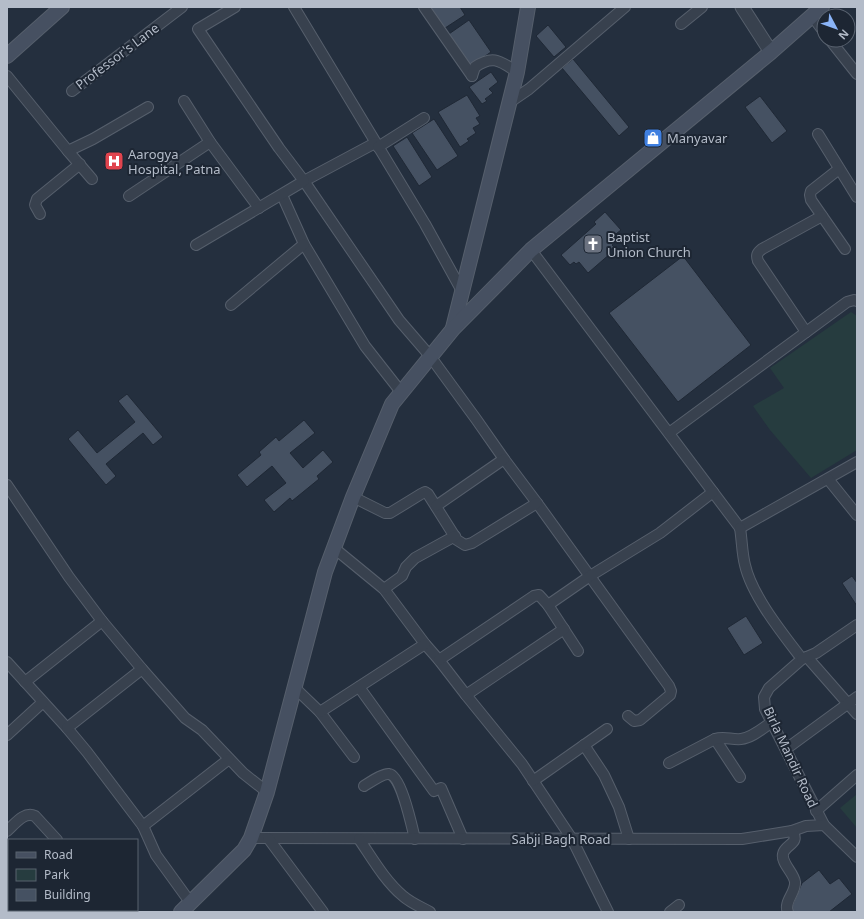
<svg xmlns="http://www.w3.org/2000/svg" width="864" height="919" font-family="'Noto Sans',sans-serif">
<rect width="100%" height="100%" fill="#242f3e"/>
<g fill="#263c3f">
<path d="M851,312l6,4v134l-46,28 -41,-48 -17,-24 31,-18 -14,-20z"/>
<path d="M857,794v34l-17,-20z"/>
</g>
<g fill="#455162" stroke="#1f2835">
<path d="M426,7h34l5,8 -23,15z"/>
<path d="M469,20l22,32 -23,16 -22,-32z"/>
<path d="M548,25l18,22 -12,10 -18,-21z"/>
<path d="M573,59l56,68 -10,9 -57,-68z"/>
<path d="M491,72l7,10 -9,7 4,4 -8,6 2,2 -5,3 -13,-17z"/>
<path d="M467,95l13,21 -4,2 4,6 -7,4 3,5 -9,6 2,2 -9,6 -22,-35z"/>
<path d="M760,96l27,35 -15,12 -27,-36z"/>
<path d="M434,119l24,37 -21,14 -25,-37z"/>
<path d="M407,137l25,40 -13,9 -26,-40z"/>
<path d="M118,155l3,4 -10,7 -3,-5z"/>
<path d="M605,212l16,18 -9,7 4,5 -4,3 2,2 -5,4 2,2 -23,20 -9,-11 -3,2 -2,-2 -4,3 -9,-10 35,-31 -2,-2z"/>
<path d="M683,256l68,89 -73,57 -69,-89z"/>
<path d="M127,394l36,43 -10,8 -10,-12 -37,31 10,12 -10,9 -38,-46 10,-9 19,23 38,-31 -17,-21z"/>
<path d="M304,420l11,13 -25,20 13,15 20,-18 10,12 -16,14 2,3 -27,22 -2,-3 -16,14 -10,-12 22,-17 -14,-17 -25,21 -10,-12 24,-20 -2,-3 17,-15 3,4z"/>
<path d="M852,576l5,7v23l-15,-23z"/>
<path d="M746,616l17,27 -19,12 -17,-27z"/>
<path d="M819,870l11,14 9,-6 13,16 -23,18h-38l-1,-1 12,-28z"/>
</g>
<g fill="none" stroke-linecap="round" stroke-linejoin="round">
<g stroke="#565f6c" stroke-width="12">
<g id="minor">
<path d="M294,7l131,217 37,67"/>
<path d="M424,7l48,69"/>
<path d="M812,16l12,16"/>
<path d="M681,24l21,-17"/>
<path d="M830,40l27,34"/>
<path d="M7,76l61,75 25,-12 55,-32"/>
<path d="M472,76l3,-9c19,-13 26,-5 42,5"/>
<path d="M72,91l110,-84"/>
<path d="M184,101l26,41"/>
<path d="M510,102l19,-13 96,-82"/>
<path d="M818,134l39,63"/>
<path d="M375,143l-71,38 95,139 31,36 46,63 28,40 33,44 132,183 2,5 -1,4 -30,25 -6,1 -6,-5"/>
<path d="M378,147l46,-29"/>
<path d="M68,151l24,28"/>
<path d="M839,169l-28,22 -1,4 1,5 34,49"/>
<path d="M282,195l22,49 61,102 36,46"/>
<path d="M129,196l81,-54 49,66"/>
<path d="M40,214l-5,-9 2,-6 43,-35"/>
<path d="M196,245l108,-64 -25,-33 -81,-119 37,-22"/>
<path d="M531,250l209,278 117,-66"/>
<path d="M231,305l73,-61"/>
<path d="M806,332l-48,-71c-2,-6 -1,-8 4,-12l60,-33"/>
<path d="M669,433l178,-131 7,-2 3,1"/>
<path d="M828,479l29,36"/>
<path d="M7,485l62,92 33,44 40,48 43,49 17,12 41,43 24,19"/>
<path d="M353,497l32,16h5l31,-19 4,-2 3,2 29,46 8,5 7,-2 65,-40"/>
<path d="M436,506l68,-47"/>
<path d="M740,528c2,12 2,26 5,37 7,31 38,69 57,94l-33,29 -5,9 1,12 59,116"/>
<path d="M334,548l50,41 41,55 14,16 27,35 56,69 50,75 36,73"/>
<path d="M384,589l18,-13 4,-9 9,-9 40,-22"/>
<path d="M548,605l30,46"/>
<path d="M807,657l50,57"/>
<path d="M802,659l14,-6 41,-28"/>
<path d="M439,660l95,-64 5,-1 9,10 42,-29 70,-43 53,-41"/>
<path d="M7,662l60,66 20,24 56,74 13,29 34,47"/>
<path d="M25,682l77,-61"/>
<path d="M294,687l26,25 34,45"/>
<path d="M359,687l75,104 7,-3 22,51"/>
<path d="M466,695l98,-66"/>
<path d="M320,712l105,-68"/>
<path d="M67,728l75,-59"/>
<path d="M7,735l36,-33"/>
<path d="M715,739l25,38"/>
<path d="M584,745l20,30 15,32 10,32"/>
<path d="M786,749l71,-52"/>
<path d="M669,763l46,-24c9,-3 17,1 26,0 11,-1 22,-11 31,-17"/>
<path d="M533,781l74,-52"/>
<path d="M364,786c5,-3 19,-13 25,-12 12,1 23,53 26,65"/>
<path d="M816,811l41,-36"/>
<path d="M143,826l86,-67"/>
<path d="M7,831c8,-7 17,-20 28,-15l22,24"/>
<path d="M251,838l491,1 50,-8 14,-5 18,-1 33,32"/>
<path d="M268,838l55,74"/>
<path d="M359,839c13,19 26,42 44,57 8,7 18,11 27,16"/>
<path d="M7,877l2,2"/>
<path d="M36,910l2,2"/>
<path d="M670,912l9,-7"/>
<path d="M788,912c-5,-10 8,-19 7,-30 -1,-9 -14,-19 -12,-28 2,-10 18,-10 9,-23"/>
</g>
</g>
<g stroke="#565f6c" stroke-width="15">
<path id="tertiary" d="M742,7l29,45"/>
</g>
<g stroke="#565f6c" stroke-width="16">
<g id="secondary">
<path d="M7,56l55,-49"/>
<path d="M453,328l64,-256 11,-65"/>
<path d="M181,912l63,-62 7,-12 16,-46 58,-220 28,-75 39,-93 61,-75 78,-79 240,-198 51,-45"/>
</g>
</g>
<use href="#minor" stroke="#38414e" stroke-width="10"/>
<use href="#tertiary" stroke="#38414e" stroke-width="13"/>
<use href="#secondary" stroke="#465061" stroke-width="14"/>
</g>
<defs>
<g id="shop-square" transform="scale(1)"><rect x="-9" y="-9" width="18" height="18" rx="4" fill="#3f7fe0" stroke="#1d2633"/><path d="M-5-2.5h2.3a2.7 3.5 0 0 1 5.4 0H5L5.5 6h-11ZM-1.5-2.5h3a1.5 2.3 0 0 0-3 0Z" fill="#fff"/></g>
<g id="hospital-square" transform="scale(1)"><rect x="-9" y="-9" width="18" height="18" rx="4" fill="#e0444e" stroke="#1d2633"/><path d="M-5-5h3v3.5h4V-5h3V5h-3V1.5h-4V5h-3Z" fill="#fff"/></g>
<g id="church-square" transform="scale(1)"><rect x="-9" y="-9" width="18" height="18" rx="4" fill="#6b7280" stroke="#1d2633"/><path d="M-1.2-6h2.4v3.5h3.3v2.4h-3.3V6h-2.4V-.1h-3.3v-2.4h3.3Z" fill="#fff"/></g>
</defs>
<g fill-rule="evenodd">
<use href="#shop-square" x="653" y="138"/>
<use href="#hospital-square" x="114" y="161"/>
<use href="#church-square" x="593" y="244"/>
</g>
<g text-anchor="middle" stroke-width="4" stroke-linejoin="round" paint-order="stroke">
<g font-size="13" fill="#b4bcc9" stroke="#1d2633">
<text transform="translate(117 56) rotate(-37)" y="5">Professor's Lane</text>
<text transform="translate(791 757) rotate(65)" y="5">Birla Mandir Road</text>
<text x="561" y="844">Sabji Bagh Road</text>
</g>
<g font-size="13" fill="#b4bcc9" stroke="#1d2633" text-anchor="start">
<text x="667" y="143">Manyavar</text>
<text x="128" y="159">Aarogya<tspan x="128" dy="15">Hospital, Patna</tspan></text>
<text x="607" y="242">Baptist<tspan x="607" dy="15">Union Church</tspan></text>
</g>
</g>
<rect width="864" height="919" fill="none" stroke="#b4bcc9" stroke-width="16"/>
<rect x="8" y="839" width="130" height="72" fill="#1d2633" stroke="#59626f"/>
<rect x="16" y="852" width="20" height="6" fill="#465061" stroke="#59626f"/>
<text x="44" y="859" font-size="12" fill="#b4bcc9">Road</text>
<rect x="16" y="869" width="20" height="12" fill="#263c3f" stroke="#59626f"/>
<text x="44" y="879" font-size="12" fill="#b4bcc9">Park</text>
<rect x="16" y="889" width="20" height="12" fill="#455162" stroke="#59626f"/>
<text x="44" y="899" font-size="12" fill="#b4bcc9">Building</text>
<g transform="translate(836 28) rotate(131)"><circle r="19" fill="#1d2633" stroke="#59626f"/>
<path d="M0-3L7 15L0 10L-7 15Z" fill="#8ab4f8"/>
<text y="-6" font-size="11" font-weight="bold" text-anchor="middle" fill="#b4bcc9">N</text>
</g>
</svg>
